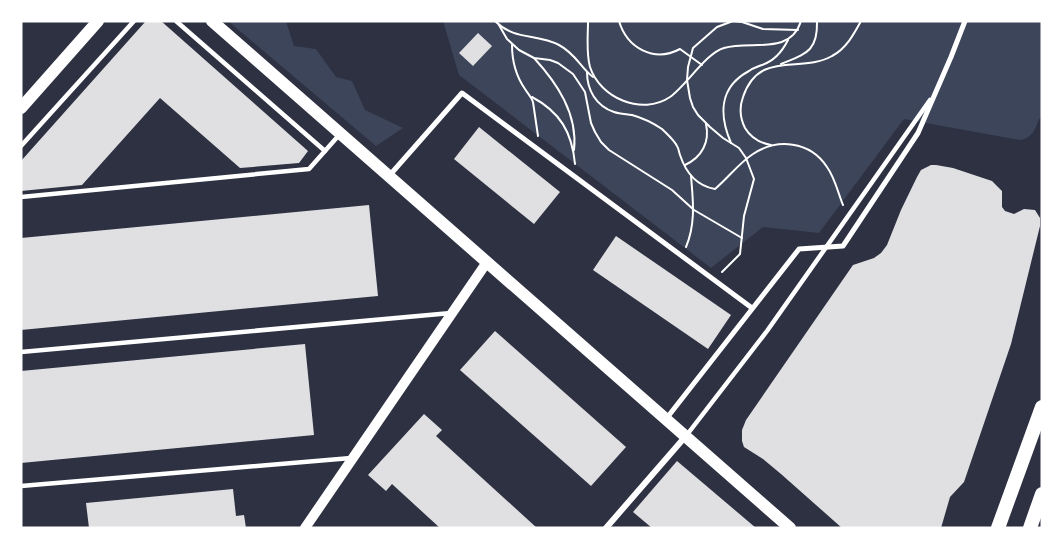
<svg xmlns="http://www.w3.org/2000/svg" width="1063" height="549" font-family="Bitter,serif">
<rect width="100%" height="100%" fill="#2d3142"/>
<g fill="#3c4559">
<path d="M228,21h58l8,25 22,3 20,28 16,4 13,29 38,18 -27,18z"/>
<path d="M443,21h599v96l-3,2c-4,11 -7,19 -19,21l-116,-21 -85,114 -56,-6 -52,41 -252,-193z"/>
</g>
<g fill="#e0e0e3">
<path d="M161,21l147,130 -9,12 -59,5 -80,-70 -78,87 -61,6v-30l124,-139z"/>
<path d="M478,33l14,13 -19,20 -14,-13z"/>
<path d="M479,127l81,65 -26,32 -80,-65z"/>
<path d="M931,165h5l17,3 39,13 10,10v16l3,4 9,3 10,-5 11,1 5,8v8l-29,118 -47,138 -14,15 -9,31h-99l-61,-54 -18,-15 -19,-12 -2,-6v-11l4,-10 107,-155 21,-7 7,-5 6,-8 14,-35 16,-33 4,-7z"/>
<path d="M369,205l9,91 -357,34v-92z"/>
<path d="M616,236l115,79 -23,34 -115,-79z"/>
<path d="M495,331l131,116 -35,39 -131,-116z"/>
<path d="M305,344l9,91 -293,28v-92z"/>
<path d="M424,414l18,16 -6,6 101,92h-97l-48,-44 -6,7 -18,-16z"/>
<path d="M677,461l79,67h-104l-19,-16z"/>
<path d="M233,489l3,27 8,-1 2,13h-157l-3,-25z"/>
</g>
<g fill="none" stroke-linecap="round" stroke-linejoin="round">
<g stroke="#fff" stroke-width="2">
<path d="M495,21c20,20 41,12 64,24 17,9 21,22 34,32"/>
<path d="M588,21c0,15 -2,32 2,46 10,31 52,49 80,30 16,-11 36,-44 54,-49 27,-8 66,8 77,-27"/>
<path d="M619,21c8,27 35,42 61,28l22,16"/>
<path d="M499,25l8,14 12,11 15,8 16,2 8,3 15,11 12,18 6,31 4,9 6,10 8,8 63,40 22,20 48,28"/>
<path d="M512,45c0,16 4,31 13,44 3,5 6,7 8,13l5,34"/>
<path d="M534,58c23,25 44,56 40,92"/>
<path d="M781,64c24,-10 37,-12 36,-43"/>
<path d="M587,72c0,18 9,34 27,40 6,2 12,2 18,3 11,3 21,8 30,14 5,5 12,11 15,17 2,3 2,7 3,9 6,18 17,31 35,34 13,-11 24,-26 38,-35 24,-16 57,-13 74,13 8,11 11,26 16,38"/>
<path d="M532,97c28,15 40,35 43,67"/>
<path d="M731,143c-12,-28 -12,-56 18,-72 4,-3 8,-4 13,-6 12,-4 20,-13 26,-25"/>
<path d="M771,145c-11,-2 -20,-7 -26,-17 -5,-10 -6,-20 -2,-31 16,-48 58,-23 89,-41 14,-7 22,-22 29,-35"/>
<path d="M685,165c17,-8 25,-23 21,-41"/>
<path d="M686,247c10,-24 7,-47 5,-71"/>
<path d="M722,272l18,-18 4,-38 10,-37 -8,-21 -7,-10 -16,-10 -13,-11 -12,-12 -5,-8 -3,-9 -3,-18 1,-13 5,-19 24,-21 16,-6 9,1 21,7 35,1"/>
</g>
<g stroke="#fff" stroke-width="4.5">
<path d="M176,21l149,130"/>
<path d="M21,146l113,-125"/>
<path d="M21,197l288,-28 31,-35"/>
<path d="M21,352l430,-39"/>
<path d="M686,436l81,-105 163,-231"/>
<path d="M21,486l330,-28"/>
</g>
<g stroke="#fff" stroke-width="5">
<path d="M389,176l73,-83 290,215"/>
<path d="M666,419l133,-170 44,-3 75,-113 33,-76 14,-36"/>
</g>
<path stroke="#fff" stroke-width="6" d="M606,528l79,-91"/>
<path stroke="#fff" stroke-width="10" d="M305,528l182,-266"/>
<g stroke="#fff" stroke-width="12">
<path d="M212,21l578,507"/>
<path d="M21,108l77,-87"/>
</g>
<g stroke="#fff" stroke-width="14">
<path d="M998,528l44,-121"/>
<path d="M1030,528l12,-34"/>
</g>
</g>
<rect width="1063" height="549" fill="none" stroke="#ffffff" stroke-width="45"/>
</svg>
